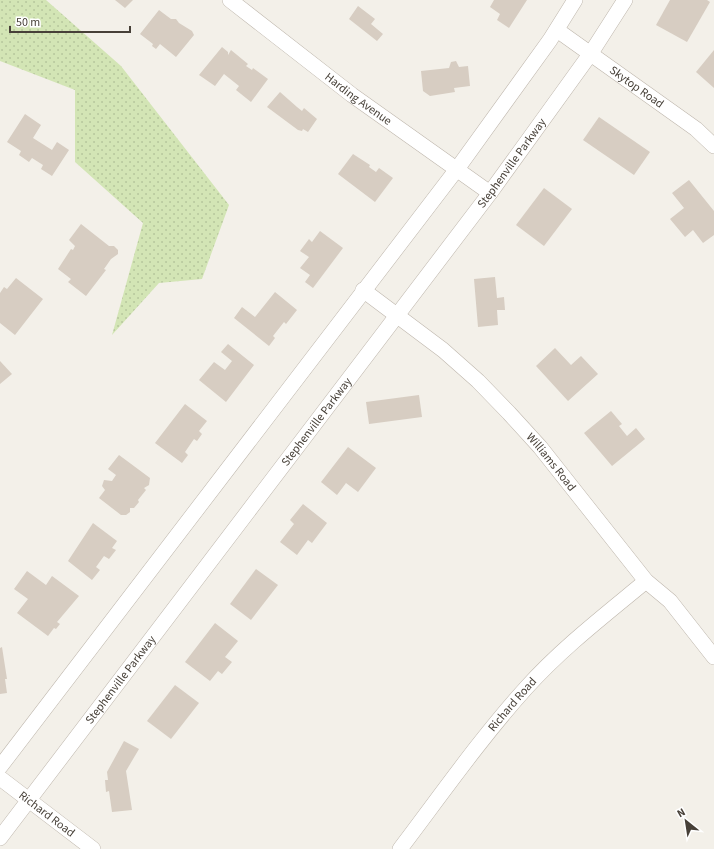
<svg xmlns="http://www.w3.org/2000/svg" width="714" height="849" font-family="'Source Sans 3',sans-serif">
<defs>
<pattern id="grass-dots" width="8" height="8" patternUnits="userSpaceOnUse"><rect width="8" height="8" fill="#d3e5b5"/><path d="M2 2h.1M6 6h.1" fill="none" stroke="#b6c69c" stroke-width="1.8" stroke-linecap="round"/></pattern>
</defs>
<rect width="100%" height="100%" fill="#f3f0e9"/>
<path fill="url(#grass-dots)" d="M0,0h46l75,66 108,139 -27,74 -43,4 -47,52 31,-112 -68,-61v-72l-75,-29z"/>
<g fill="#d7cdc2">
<path d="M115,0h18l-8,8z"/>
<path d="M494,0h33l-18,28 -12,-8 3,-6 -10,-7z"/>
<path d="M670,0h37l3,2 -23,40 -31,-17z"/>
<path d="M358,6l17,13 -4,5 12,10 -6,7 -28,-22z"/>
<path d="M159,10l12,9h5l3,4 13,8 2,4 -18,22 -16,-13 -4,5 -4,-3 1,-2 -13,-10z"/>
<path d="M222,47l6,5v3l3,-5 17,14 -2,2 6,4 1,-2 15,11 -17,23 -15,-12 3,-4 -15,-12 -9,12 -16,-11z"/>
<path d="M714,50v38l-18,-16z"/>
<path d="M456,61l3,6 9,-1 2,20 -16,2 1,4 -25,4 -7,-5 -2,-20 28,-3 2,-6z"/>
<path d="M280,92l17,15 5,4 2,-3 13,11 -9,13 -5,-3 -1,2 -4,-1 -31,-23z"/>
<path d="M25,114l16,11 -8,13 19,12 5,-8 12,8 -17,26 -11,-7 2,-4 -11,-7 -3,4 -10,-7 2,-4 -14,-9z"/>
<path d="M599,117l51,35 -16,23 -51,-35z"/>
<path d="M353,154l17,11 -1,2 7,5 3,-4 14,10 -18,24 -37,-28z"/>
<path d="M689,180l25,31v24l-11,8 -10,-13 -8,7 -15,-18 14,-11 -12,-15z"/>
<path d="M544,188l28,21 -28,37 -28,-21z"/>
<path d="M81,224l28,22h5l4,4v4l-7,5 -7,10 2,1 -20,26 -18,-14 3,-3 -13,-10 13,-20 2,1 2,-4 -6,-6z"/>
<path d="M320,231l23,17 -30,40 -8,-6 5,-7 -10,-7 9,-11 -9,-6 9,-12 3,3z"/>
<path d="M495,277l2,21 7,-1 1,13h-8l1,15 -20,2 -4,-48z"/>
<path d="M16,278l27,21 -28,36 -15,-12v-30l4,-6 3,2z"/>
<path d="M275,292l22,18 -11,14 -2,-2 -11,14 2,2 -6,8 -35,-28 8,-11 13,10z"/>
<path d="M228,344l26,21 -28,37 -27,-22 15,-18 11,8 7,-9 -11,-9z"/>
<path d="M555,348l16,17 10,-9 17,18 -30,27 -32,-35z"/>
<path d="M0,361l12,13 -12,10z"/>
<path d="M419,395l3,22 -53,7 -3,-22z"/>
<path d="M185,404l22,17 -8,10 3,3 -5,7 -3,-2 -9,13 3,3 -6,8 -27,-20z"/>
<path d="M611,411l11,13 -3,2 8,10 9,-8 9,11 -33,27 -28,-33z"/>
<path d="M348,447l28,21 -18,24 -12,-9 -9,12 -16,-13z"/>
<path d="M119,455l31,23 -1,7 -5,3 2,2 -8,10 1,2 -5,6h-4v4l-4,3h-5l-22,-17 6,-8 -3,-4 2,-6 8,1 4,-6 -8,-6z"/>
<path d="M303,504l24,19 -15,20 -4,-3 -11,15 -17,-13 14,-18 -4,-4z"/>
<path d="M93,523l24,18 -5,7 4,2 -7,9 -5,-3 -8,11 4,3 -8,10 -24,-19z"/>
<path d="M256,569l22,16 -27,35 -21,-16z"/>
<path d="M27,571l19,14 6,-9 27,20 -22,26 3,2 -4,5 -2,-1 -6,8 -31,-23 11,-14 -14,-10z"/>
<path d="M215,623l23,18 -13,16 7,5 -10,12 -4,-3 -8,10 -25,-19z"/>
<path d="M2,647l5,32h-2l2,14 -7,1v-46z"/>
<path d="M175,685l24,18 -28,36 -24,-18z"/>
<path d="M124,741l15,8 -13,22 6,39 -20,2 -3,-21 -3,1 -1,-12h3l-1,-8z"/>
</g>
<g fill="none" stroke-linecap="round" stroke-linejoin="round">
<g stroke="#beb6ac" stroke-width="16">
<g id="minor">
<path id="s1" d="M230,0l122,95 138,98"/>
<path id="s2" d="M557,30l139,99 18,17"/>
<path id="s3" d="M363,290l80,60 35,31 31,32 31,34 106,134 24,20 44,56"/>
<path d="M0,767l457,-598 93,-129 25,-40"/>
<path id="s4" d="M0,778l93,71"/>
<path id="s5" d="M0,838l490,-645 101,-140 34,-53"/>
<path id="s6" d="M400,849c41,-54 80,-110 126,-161 36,-40 79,-73 120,-107"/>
</g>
</g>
<use href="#minor" stroke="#fff" stroke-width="15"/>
</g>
<g text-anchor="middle" stroke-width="3" stroke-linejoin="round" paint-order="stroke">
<g font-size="12" fill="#474038" stroke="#fff">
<text dy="4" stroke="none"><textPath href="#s2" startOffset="98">Skytop Road</textPath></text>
<text dy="4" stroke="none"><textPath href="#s1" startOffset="162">Harding Avenue</textPath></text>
<text dy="4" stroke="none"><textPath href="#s5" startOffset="847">Stephenville Parkway</textPath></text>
<text dy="4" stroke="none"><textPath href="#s5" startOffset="523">Stephenville Parkway</textPath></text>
<text dy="4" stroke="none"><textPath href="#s3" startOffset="256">Williams Road</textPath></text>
<text dy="4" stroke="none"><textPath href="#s5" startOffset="199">Stephenville Parkway</textPath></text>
<text dy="4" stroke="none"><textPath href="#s6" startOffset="183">Richard Road</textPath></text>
<text dy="4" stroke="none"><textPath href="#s4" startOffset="59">Richard Road</textPath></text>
</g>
</g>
<g transform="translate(686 821) rotate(330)" stroke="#ffffff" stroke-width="3" paint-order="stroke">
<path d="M0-3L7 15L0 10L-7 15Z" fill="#474038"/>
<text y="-6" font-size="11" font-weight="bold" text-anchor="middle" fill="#474038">N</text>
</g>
<path d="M10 26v6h120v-6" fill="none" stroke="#474038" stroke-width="2"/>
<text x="16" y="26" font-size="12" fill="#474038" stroke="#ffffff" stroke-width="3" paint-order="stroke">50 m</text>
</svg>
